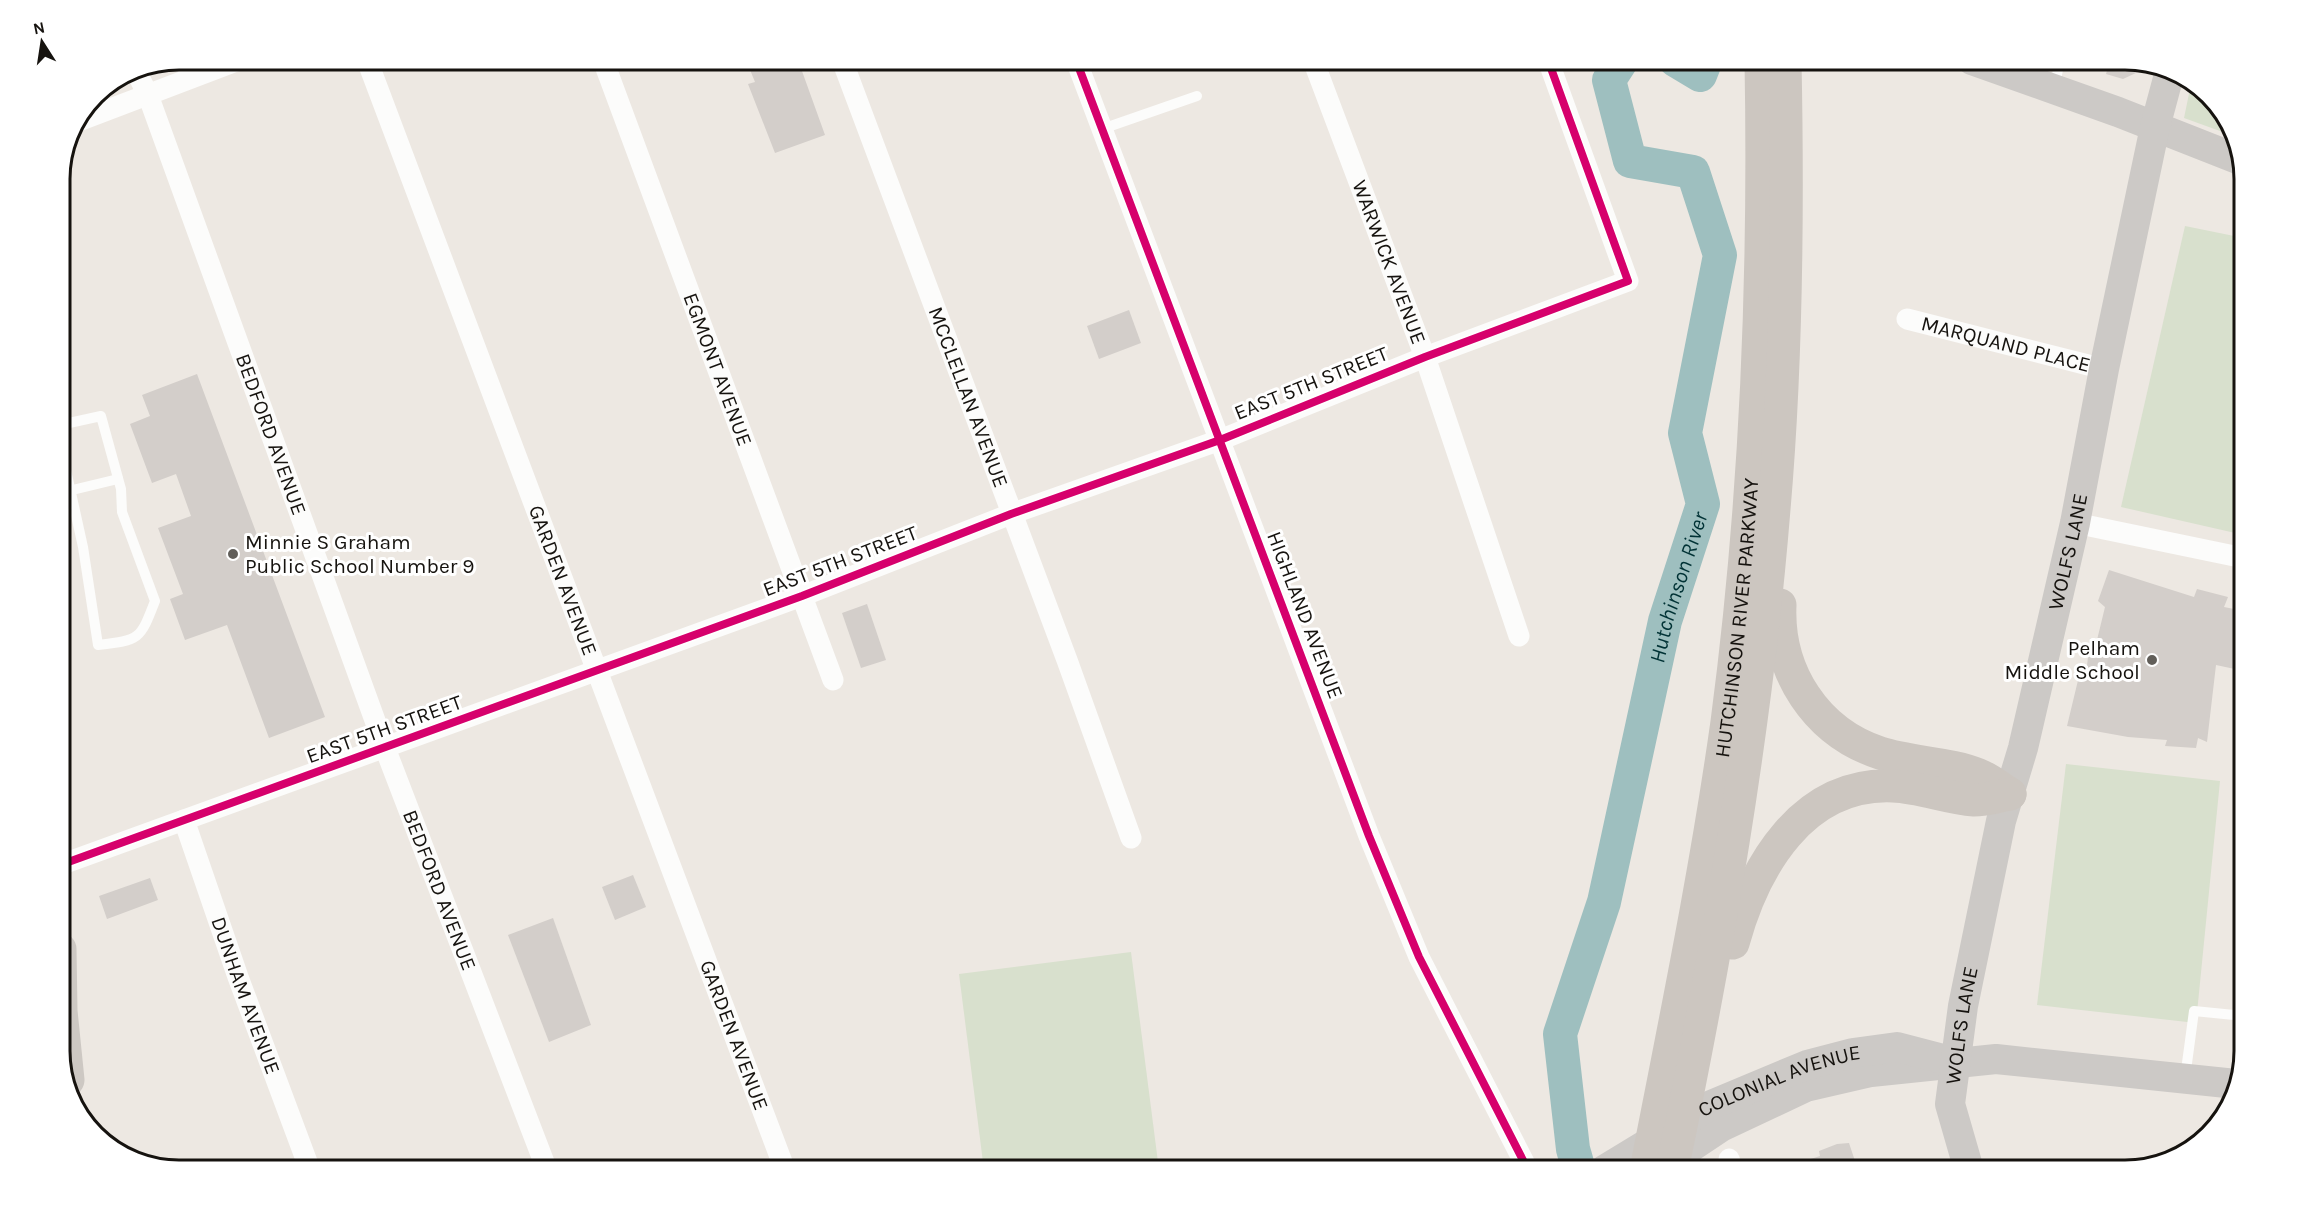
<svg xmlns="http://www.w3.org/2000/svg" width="2304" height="1230" font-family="Karla,sans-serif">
<rect width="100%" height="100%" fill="#ede8e2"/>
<g fill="#d8e0cd">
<path d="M2191,84l33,29 7,22 -47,-17z"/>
<path d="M2185,226l59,12v297l-123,-28z"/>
<path d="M2066,764l154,17 -24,242 -159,-18z"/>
<path d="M1131,952l28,218h-175l-25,-196z"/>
</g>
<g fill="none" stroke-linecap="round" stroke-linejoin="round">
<g stroke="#9ebfbf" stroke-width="34">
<path d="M1675,60l25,15 6,-15"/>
<path id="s1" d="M1579,1170l-6,-21 -13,-115 44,-132 61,-281 38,-117 -18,-71 35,-178 -27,-83 -63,-11 -21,-81 13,-20"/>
</g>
</g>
<g fill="#d3ceca">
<path d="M746,60h52l27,75 -50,18 -27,-69 7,-2z"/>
<path d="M2110,60h15l26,6 -28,13 -17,-5z"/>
<path d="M1129,310l12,33 -42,16 -12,-33z"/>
<path d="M197,374l128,343 -56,21 -42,-113 -42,15 -15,-41 13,-5 -25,-66 33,-12 -15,-42 -24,9 -22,-59 20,-8 -8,-21z"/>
<path d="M2109,570l85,27 3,-8 31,8 -4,10 20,4v60l-28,-6 -9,77 -9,-4 -2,10 -31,-2 2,-6 -39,-3 -61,-11 13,-54 7,-6 3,-28 7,2 8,-33 -7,-6z"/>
<path d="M867,604l19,56 -25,8 -19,-55z"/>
<path d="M633,875l13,32 -31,13 -13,-33z"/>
<path d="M150,878l8,22 -51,19 -8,-23z"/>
<path d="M553,918l38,107 -42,17 -41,-107z"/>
<path d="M1849,1143l9,27h-71l-1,-3 34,-11 -1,-5 18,-7z"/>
</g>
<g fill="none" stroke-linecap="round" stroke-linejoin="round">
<g stroke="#fcfcfb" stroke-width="10">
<path d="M2054,89l6,-29"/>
<path d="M1102,129l95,-33"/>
<path d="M60,425l41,-9 20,73 1,23 33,89c-15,39 -15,39 -57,44l-15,-98 -23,-104"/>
<path d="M60,493l58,-14"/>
<path d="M2185,1078l9,-67 50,5"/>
</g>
<g stroke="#fcfcfb" stroke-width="21">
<path id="s2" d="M367,60l418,1110"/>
<path id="s3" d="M603,60l230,620"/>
<path id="s4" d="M842,60l225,600 64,178"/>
<path d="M1076,60l293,776 50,121 109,213"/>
<path id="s5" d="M1313,60l112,297 94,279"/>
<path id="s6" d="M135,69l13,26 237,653 162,422"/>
<path d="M76,122l163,-62"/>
<path id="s7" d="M1907,319l197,50"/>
<path d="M2075,523l169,35"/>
<path id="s8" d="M184,820l54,157 72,193"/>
<path d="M60,865l742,-269 209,-82 209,-74 205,-83 203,-76 -80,-221"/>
<path d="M1729,1159l4,11"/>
</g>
<g stroke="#ccc9c6" stroke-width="30">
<path d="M1972,60l146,52 122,48"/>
<path d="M1661,1167l60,-40 85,-40 65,-15 125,-13 240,25"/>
<path id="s9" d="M1604,1170l107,-65 96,-40 46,-12 44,-6 46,12"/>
<path id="s10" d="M1969,1170l-19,-66 13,-98 38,-185 22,-73 52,-225 29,-154 51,-242 15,-56"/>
</g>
<path stroke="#cdc8c3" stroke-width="33" d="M60,949l1,62 7,69"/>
<g stroke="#ccc6c0" stroke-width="33">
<path d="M1780,605c-3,67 36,127 100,148 31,10 71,10 99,22 11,4 21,13 31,19"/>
<path d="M1733,943c21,-76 69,-161 160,-157 27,1 54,12 81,14 12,0 25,-4 36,-6"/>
<path id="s11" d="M1646,1170c29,-149 60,-298 81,-448 29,-219 38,-441 34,-662"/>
<path d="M1672,1170c45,-218 84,-438 102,-661 13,-149 14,-299 11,-449"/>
</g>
<g stroke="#fff" stroke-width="11">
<g id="cycleway">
<path d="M1076,60l293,776 50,121 109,213"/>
<path d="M60,865l742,-269 209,-82 209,-74 205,-83 203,-76 -80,-221"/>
</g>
</g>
<use href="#cycleway" stroke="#d6006c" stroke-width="8"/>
</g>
<g fill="#615e59" stroke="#fff" stroke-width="2">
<circle cx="233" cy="554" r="6"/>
<circle cx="2152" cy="660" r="6"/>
</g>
<g text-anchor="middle" stroke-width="6" stroke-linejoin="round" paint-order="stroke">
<g font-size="21" fill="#16130f" stroke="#fff">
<text dy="7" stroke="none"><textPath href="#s5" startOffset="216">WARWICK AVENUE</textPath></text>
<text dy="7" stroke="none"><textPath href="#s7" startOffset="102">MARQUAND PLACE</textPath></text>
<text dy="7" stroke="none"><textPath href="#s3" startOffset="330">EGMONT AVENUE</textPath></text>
<text transform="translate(1311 383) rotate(-22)" y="7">EAST 5TH STREET</text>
<text dy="7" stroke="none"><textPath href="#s4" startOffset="360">MCCLELLAN AVENUE</textPath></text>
<text dy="7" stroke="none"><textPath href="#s6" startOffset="390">BEDFORD AVENUE</textPath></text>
<text dy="7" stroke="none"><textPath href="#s10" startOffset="634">WOLFS LANE</textPath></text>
<text transform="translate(840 561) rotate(-21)" y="7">EAST 5TH STREET</text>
<text dy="7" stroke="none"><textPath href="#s2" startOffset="556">GARDEN AVENUE</textPath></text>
<text transform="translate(1305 615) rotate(69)" y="7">HIGHLAND AVENUE</text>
<text dy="7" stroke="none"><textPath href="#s11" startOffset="560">HUTCHINSON RIVER PARKWAY</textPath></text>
<text transform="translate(384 729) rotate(-20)" y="7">EAST 5TH STREET</text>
<text dy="7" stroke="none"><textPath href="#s6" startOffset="876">BEDFORD AVENUE</textPath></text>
<text dy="7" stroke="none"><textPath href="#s8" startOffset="186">DUNHAM AVENUE</textPath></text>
<text dy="7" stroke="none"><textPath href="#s10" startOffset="148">WOLFS LANE</textPath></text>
<text dy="7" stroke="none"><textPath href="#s2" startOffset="1042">GARDEN AVENUE</textPath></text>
<text dy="7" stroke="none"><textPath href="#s9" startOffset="198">COLONIAL AVENUE</textPath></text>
</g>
<g font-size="21" fill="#16130f" stroke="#fff" text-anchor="start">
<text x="245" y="549">Minnie S Graham<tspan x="245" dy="24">Public School Number 9</tspan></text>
<text x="2140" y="655" text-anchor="end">Pelham<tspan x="2140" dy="24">Middle School</tspan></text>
</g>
<g font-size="22" font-style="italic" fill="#003235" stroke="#fff">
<text dy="8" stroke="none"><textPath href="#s1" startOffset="600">Hutchinson River</textPath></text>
</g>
</g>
<path d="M0 0H2304V1230H0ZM179 70H2125A109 109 0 0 1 2234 179V1051A109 109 0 0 1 2125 1160H179A109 109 0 0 1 70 1051V179A109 109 0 0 1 179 70Z" fill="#fff" fill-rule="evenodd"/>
<path fill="none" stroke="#16130f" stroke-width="3" d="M179 70H2125A109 109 0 0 1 2234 179V1051A109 109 0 0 1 2125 1160H179A109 109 0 0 1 70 1051V179A109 109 0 0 1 179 70Z"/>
<g transform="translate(42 42) rotate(348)" stroke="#ffffff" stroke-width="4.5" paint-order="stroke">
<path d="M0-4.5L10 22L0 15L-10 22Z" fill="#16130f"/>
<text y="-9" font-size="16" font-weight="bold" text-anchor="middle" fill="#16130f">N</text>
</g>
</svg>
